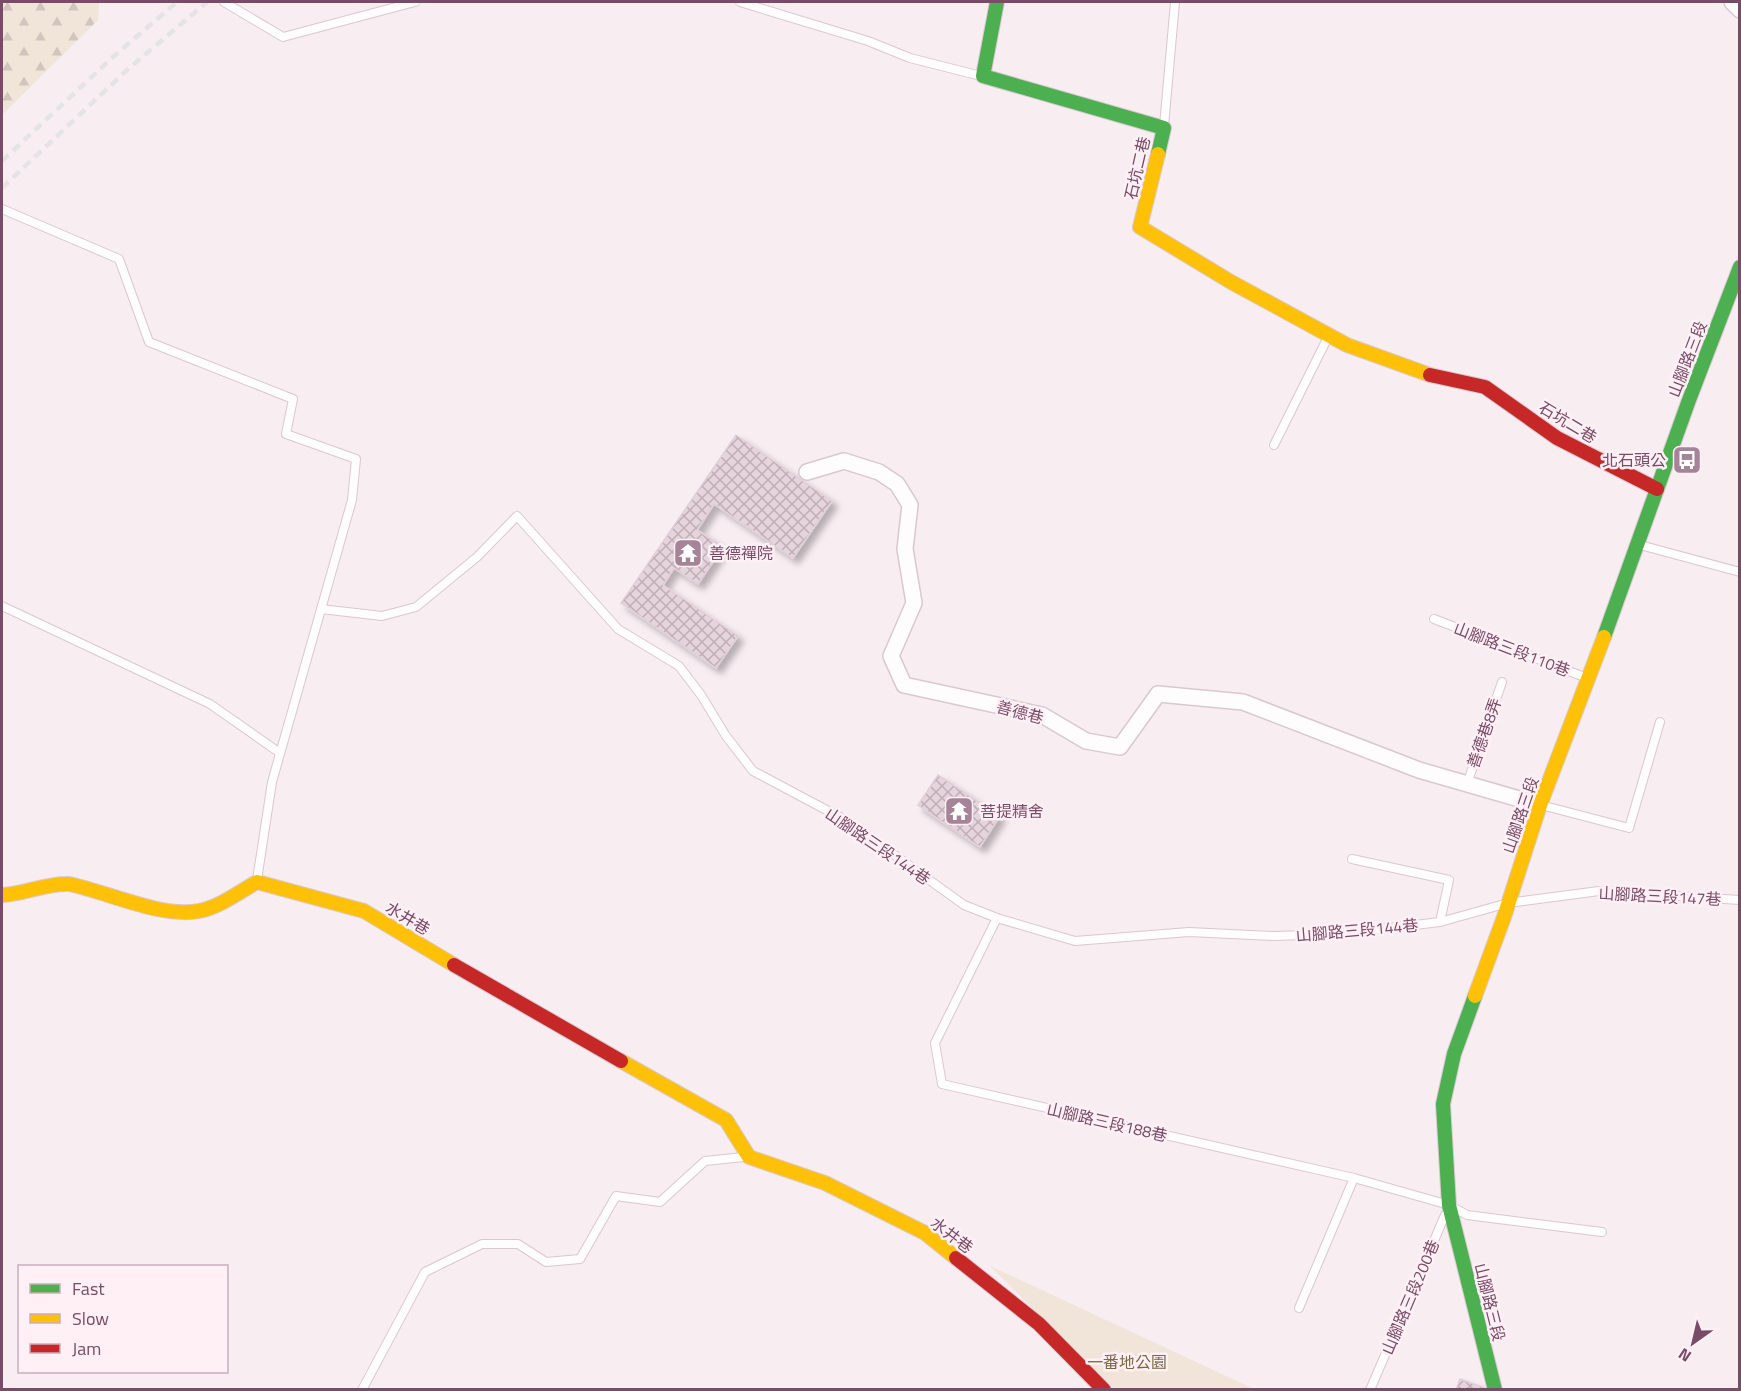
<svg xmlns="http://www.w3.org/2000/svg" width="1741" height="1391" font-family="'Titillium Web','Noto Sans TC',sans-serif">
<defs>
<pattern id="forest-firs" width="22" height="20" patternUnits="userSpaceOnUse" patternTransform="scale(1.5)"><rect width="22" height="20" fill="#f1e4d9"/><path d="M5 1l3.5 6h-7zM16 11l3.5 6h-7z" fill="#d2c5bd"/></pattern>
<pattern id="building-cross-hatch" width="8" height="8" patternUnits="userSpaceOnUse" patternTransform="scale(1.5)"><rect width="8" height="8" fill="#e5d4dc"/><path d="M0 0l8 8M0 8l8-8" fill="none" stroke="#beaeb6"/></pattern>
<filter id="shadow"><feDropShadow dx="5.5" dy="5.5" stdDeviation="3" flood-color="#0004"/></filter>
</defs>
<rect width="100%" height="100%" fill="#f8edf1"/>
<path fill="url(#forest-firs)" d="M2,2h97l-1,18 -96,95z"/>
<path fill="#f1e4d9" d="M990,1266l264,123h-140z"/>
<g fill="url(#building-cross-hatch)" stroke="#e2cfd9" stroke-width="1.5" filter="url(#shadow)">
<path d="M736,435l96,66 -39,57 -79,-54 -17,26 26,17 -25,37 -24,-16 -11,17 75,51 -22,32 -95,-65z"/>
<path d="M938,775l62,41 -20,31 -62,-42z"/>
<path d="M1460,1379l25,9 -1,2h-28z"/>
</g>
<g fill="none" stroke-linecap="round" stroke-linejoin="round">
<g stroke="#d9c8d0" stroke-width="10">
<g id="lane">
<path d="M224,2l59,35 132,-35"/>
<path d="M740,2l128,39 42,17 71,18"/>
<path d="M1164,126l11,-124"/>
<path d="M2,209l117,50 30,83 144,57 -7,35 70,25 -4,41 -80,282 -15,98"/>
<path d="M1274,445l54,-108"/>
<path d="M1640,545l100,27"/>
<path d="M2,606l208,98 70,49"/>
<path d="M321,609l61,7 34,-9 61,-50 40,-41 101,113 61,37 22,29 25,41 27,35 96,51 115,83 33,13 78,23 114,-9 85,4 64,-2 102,-12 68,-19 91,-12 141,9"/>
<path d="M1434,619l153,59"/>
<path d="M1467,784l35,-102"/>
<path d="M1541,805l88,23 31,-106"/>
<path d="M1352,859l97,21 -9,42"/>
<path d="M997,918l-62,125 7,41 412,94 95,27 18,10 135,17"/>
<path d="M1299,1308l55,-130"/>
<path d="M362,1390l63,-118 57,-28h36l28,18 34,-3 36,-63 44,6 45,-41 39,-4"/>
<path d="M1370,1390l75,-175"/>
</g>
</g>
<g stroke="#d9c8d0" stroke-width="18">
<g id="street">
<path d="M1732,2l8,8"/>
<path d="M807,472l37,-11 35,11 18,12 13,21 -5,44 9,54 -23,53 13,29 138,30 44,26 34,6 38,-53 85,8 176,68 121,35"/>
</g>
</g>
<g stroke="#d9c9d1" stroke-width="16">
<g id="fast">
<path d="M997,2l-14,74 181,52 -6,26"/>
<path d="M1604,637l85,-237 51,-133"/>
<path d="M1475,996l-21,58 -11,50 6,101 46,185"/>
</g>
</g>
<g stroke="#d9c9d1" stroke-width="16">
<g id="slow">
<path d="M1158,154l-18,73 91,55 116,63 83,30"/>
<path d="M2,895c23,-1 44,-12 67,-11 39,8 91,34 130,27 21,-4 40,-19 58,-29l107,29 90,54"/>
<path d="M1475,996l29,-79 36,-112 64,-168"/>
<path d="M621,1061l105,59 23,37 76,26 100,50 31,25"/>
</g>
</g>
<g stroke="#d9c9d1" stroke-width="16">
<g id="jam">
<path d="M1430,375l55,12 72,51 100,51"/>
<path d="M454,965l167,96"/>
<path d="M956,1258l83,66 65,66"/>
</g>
</g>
<use href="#lane" stroke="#fefcfd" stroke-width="8"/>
<use href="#street" stroke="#fefcfd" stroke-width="15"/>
<use href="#fast" stroke="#4caf50" stroke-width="14"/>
<use href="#slow" stroke="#ffc107" stroke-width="14"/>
<use href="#jam" stroke="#c62828" stroke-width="14"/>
<g stroke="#e4e4e6" stroke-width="4.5" stroke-dasharray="9 6" stroke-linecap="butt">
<path d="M2,161l112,-105 63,-54"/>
<path d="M2,188l125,-118 80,-68"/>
</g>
</g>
<defs>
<g id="bus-square" transform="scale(1.5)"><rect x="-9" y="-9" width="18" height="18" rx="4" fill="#a58497" stroke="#fff0f5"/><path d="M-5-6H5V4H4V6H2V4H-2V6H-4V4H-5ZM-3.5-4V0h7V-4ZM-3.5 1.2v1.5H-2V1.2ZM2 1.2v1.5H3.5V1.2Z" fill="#fff"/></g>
<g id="temple-square" transform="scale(1.5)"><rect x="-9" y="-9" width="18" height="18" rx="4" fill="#a58497" stroke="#fff0f5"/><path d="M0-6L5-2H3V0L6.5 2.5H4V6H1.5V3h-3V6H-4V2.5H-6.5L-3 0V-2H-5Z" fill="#fff"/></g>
</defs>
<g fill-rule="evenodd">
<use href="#bus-square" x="1687" y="460"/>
<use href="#temple-square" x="688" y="553"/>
<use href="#temple-square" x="959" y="811"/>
</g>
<g text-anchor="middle" stroke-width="5" stroke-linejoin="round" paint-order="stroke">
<g font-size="16" fill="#794b67" stroke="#fff0f5">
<text transform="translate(1137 168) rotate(-77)" y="6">石坑二巷</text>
<text transform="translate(1687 359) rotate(-69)" y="6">山腳路三段</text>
<text transform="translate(1568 422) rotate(31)" y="6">石坑二巷</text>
<text transform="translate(1512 649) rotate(21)" y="6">山腳路三段110巷</text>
<text transform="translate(1020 712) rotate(15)" y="6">善德巷</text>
<text transform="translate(1484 733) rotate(-71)" y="6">善德巷8弄</text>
<text transform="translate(1520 815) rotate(-71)" y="6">山腳路三段</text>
<text transform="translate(878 846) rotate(34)" y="6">山腳路三段144巷</text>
<text transform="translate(1660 896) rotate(3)" y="6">山腳路三段147巷</text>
<text transform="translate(408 918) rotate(31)" y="6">水井巷</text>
<text transform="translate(1357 930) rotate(-5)" y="6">山腳路三段144巷</text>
<text transform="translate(1107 1122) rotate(13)" y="6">山腳路三段188巷</text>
<text transform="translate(952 1235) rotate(37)" y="6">水井巷</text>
<text transform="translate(1410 1297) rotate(-67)" y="6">山腳路三段200巷</text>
<text transform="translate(1490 1302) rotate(76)" y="6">山腳路三段</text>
</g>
<g font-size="16" fill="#794b67" stroke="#fff0f5" text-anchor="start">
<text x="1666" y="466" text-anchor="end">北石頭公</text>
<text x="709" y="559">善德禪院</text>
<text x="980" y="817">菩提精舍</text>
</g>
<g font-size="16" fill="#79693f" stroke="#fff0f5">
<text x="1127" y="1368">一番地公園</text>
</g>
</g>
<rect width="1741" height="1391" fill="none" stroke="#794b67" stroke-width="6"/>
<rect x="18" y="1265" width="210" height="108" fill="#fff0f5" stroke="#c9aebc" stroke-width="1.5"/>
<rect x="30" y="1284" width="30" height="9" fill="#4caf50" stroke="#c9aebc" stroke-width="1.5"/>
<text x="72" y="1295" font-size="18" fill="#794b67">Fast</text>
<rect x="30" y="1314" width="30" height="9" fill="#ffc107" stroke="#c9aebc" stroke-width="1.5"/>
<text x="72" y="1325" font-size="18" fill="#794b67">Slow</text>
<rect x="30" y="1344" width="30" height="9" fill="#c62828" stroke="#c9aebc" stroke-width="1.5"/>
<text x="72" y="1355" font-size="18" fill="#794b67">Jam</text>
<g transform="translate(1693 1343) rotate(214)" stroke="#fff0f5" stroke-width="4.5" paint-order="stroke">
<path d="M0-4.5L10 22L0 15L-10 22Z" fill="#794b67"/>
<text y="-9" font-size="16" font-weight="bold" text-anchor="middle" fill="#794b67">N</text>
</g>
</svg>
